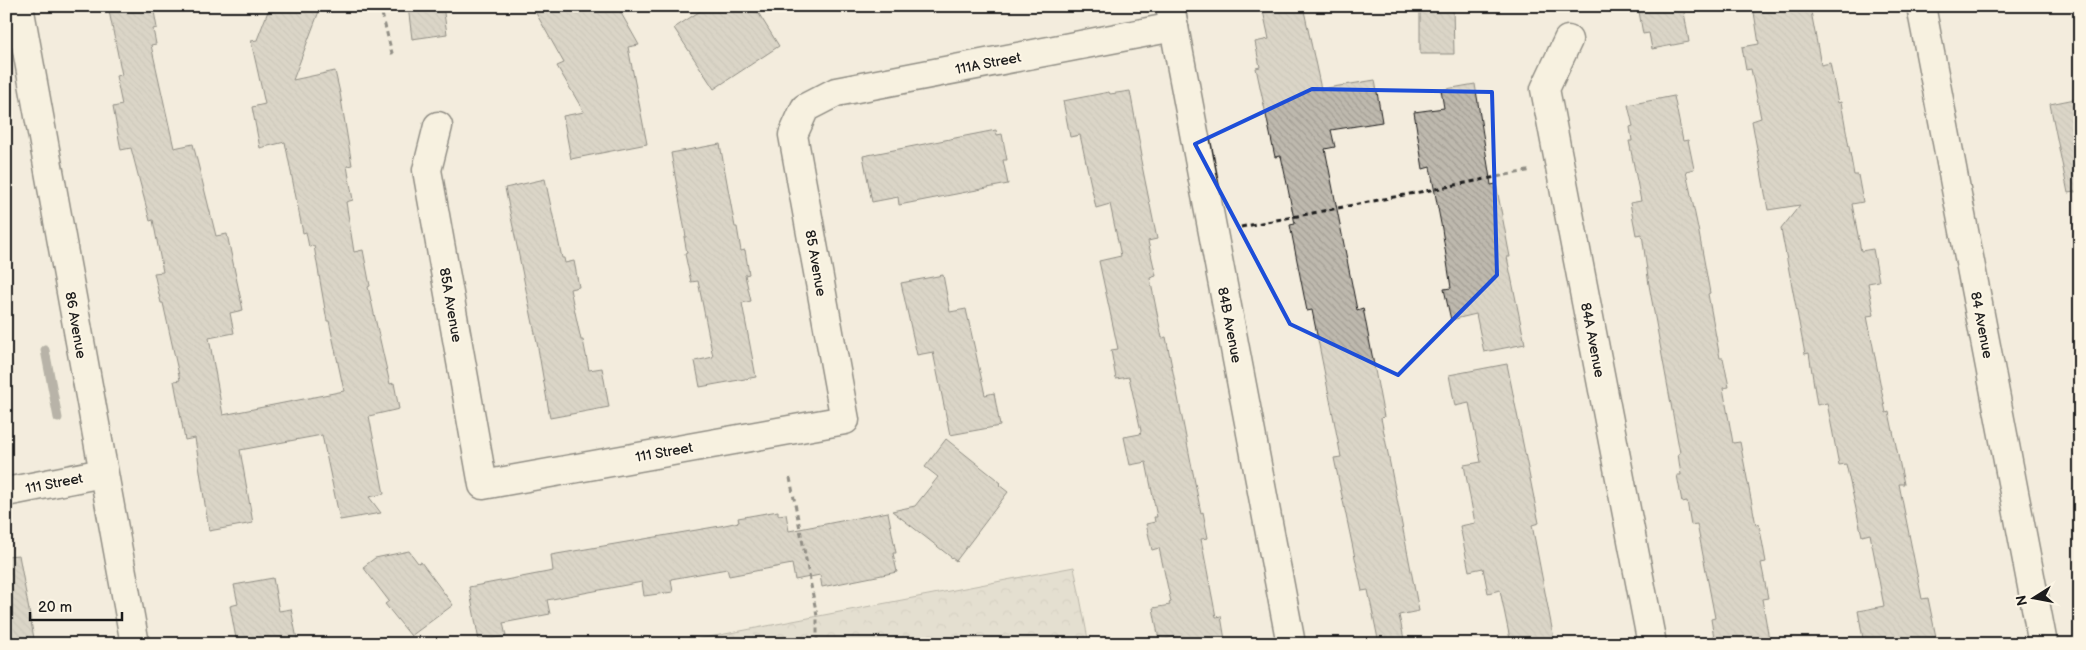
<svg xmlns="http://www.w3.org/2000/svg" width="2086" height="650" font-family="'Balsamiq Sans',sans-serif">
<defs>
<pattern id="forest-crowns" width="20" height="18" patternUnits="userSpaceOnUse" patternTransform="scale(1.25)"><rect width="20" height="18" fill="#d3cec1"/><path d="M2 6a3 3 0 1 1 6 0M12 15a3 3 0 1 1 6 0" fill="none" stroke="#b5b0a5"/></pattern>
<pattern id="building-back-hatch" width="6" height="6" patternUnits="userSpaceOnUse" patternTransform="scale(1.25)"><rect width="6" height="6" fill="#beb9ae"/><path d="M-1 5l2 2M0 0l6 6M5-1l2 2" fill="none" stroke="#a39e95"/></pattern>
</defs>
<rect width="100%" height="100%" fill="#f3ecdd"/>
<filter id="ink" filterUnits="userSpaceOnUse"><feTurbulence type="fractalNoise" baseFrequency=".02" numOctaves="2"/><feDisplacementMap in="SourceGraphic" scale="10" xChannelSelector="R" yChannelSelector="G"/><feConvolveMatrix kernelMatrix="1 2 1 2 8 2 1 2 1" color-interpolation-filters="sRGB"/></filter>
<g filter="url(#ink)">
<path fill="url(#forest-crowns)" stroke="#78756e" d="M1074,567l15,77h-416z"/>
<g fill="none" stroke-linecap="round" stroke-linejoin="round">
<path stroke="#716e68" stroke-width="9" d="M45,350l13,68"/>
</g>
<g fill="url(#building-back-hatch)" stroke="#1c1c1c">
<path d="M108,6h45l4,22 -4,1 3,15 -5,1 23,103 19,-4 23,92 11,-2 16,76 -13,3 4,20 -25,5 14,77 121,-24 -15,-70h-2l-13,-75 -5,1 -3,-15 -3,1 -18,-91 -25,6 -8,-41 13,-3 -14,-63 6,-1 13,-34h51l-28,74 42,-9 5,22 12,72 -5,1 6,34 -7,2 8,50 9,-2 7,36 -2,1 22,97 4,-1 5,26 -30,7 15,78 -15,3 12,16 -41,7 -18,-85 -82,15 13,73 -44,8 -14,-93 -10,2 -11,-59 6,-1 -17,-77h-2l-7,-30 9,-1 -10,-52 -3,1 -19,-73 -10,2 -8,-43 9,-2 -6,-29 6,-1z"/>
<path d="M408,6h35l4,28 -35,5z"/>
<path d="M532,6h85l22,39 -11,2 19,97 -76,15 -8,-43 21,-4 -27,-46 7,-3z"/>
<path d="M708,6h46l25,40 -65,43 -40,-61z"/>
<path d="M1262,6h41l18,83 54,-9 7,42 -51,8 4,17 -10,2 32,161 6,-2 21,109 -3,1 38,193 -20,4 6,29h-26l-11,-54 -6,1 -28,-133 7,-1 -8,-42 -21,-105 -5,1 -17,-86 5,-1 -8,-40 -6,-28 -6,1 -19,-89 4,-1 -5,-25 14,-3z"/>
<path d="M1420,6h33l1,48h-34z"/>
<path d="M1638,6h45l6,36 -37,7 -3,-16 -6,1z"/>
<path d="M1753,6h57l11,59 9,-2 8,40 3,-1 13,73h4l5,27 -11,2 9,47 12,-2 6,32 -11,2 6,32 -7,1 19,97 3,-1 15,72h-5l23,115 6,-1 8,39 -35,7h-37l-6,-33 26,-5 -14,-72 -8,2 -16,-72 -7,1 -12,-62 -10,2 -8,-52 -4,1 -24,-125 19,-24 -32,5 -16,-89 9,-3 -10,-49 -5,1 -4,-23 17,-3z"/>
<path d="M1475,84l16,101 5,-1 14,73h-3l18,87 -41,8 -8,-38 -25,6 -7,-31 7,-1 -9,-59 -12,-62 -7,2 -9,-57 30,-4 -3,-18z"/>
<path d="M1130,91l12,65h-2l17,83 -9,2 8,35 -6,2 12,60 4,-1 35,176 2,-1 5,26 -7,1 15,78 5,-1 4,24 -4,1 1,3h-45l-2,-7 -16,3 -6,-32 17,-3 -1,-2 2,-1 -12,-54 -7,2 -6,-26 9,-2 -1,-5h3l-11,-55 -16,3 -6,-28 16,-3 1,-3 -12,-54 -13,2 -5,-29 7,-1 -19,-88 22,-5 -11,-52 -14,4 -16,-73 -10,2 -7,-36 46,-9 1,2z"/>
<path d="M1674,96l9,45 5,-1 6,29 -8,2 13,62 11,60 -2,1 12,64h3l6,29 -6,1 10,55 7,-1 16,83 3,-1 7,38 -5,1 7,35 -6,1 7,40 -9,1 1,4h-46l-4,-25 4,-1 -18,-94 -6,1 -4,-24 -5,1 -5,-27h4l-3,-21 2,-1 -31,-168 -7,-51 -6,1 -6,-32 11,-2 -12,-60h3l-2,-14 3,-1 -5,-21z"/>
<path d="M2080,98v93l-12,2 -18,-89z"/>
<path d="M996,130l1,5 5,-1 5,26h-4l5,24 -109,21 -1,-8 -26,5 -9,-46z"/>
<path d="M720,144l15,83h2l4,24 4,-1 4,24 -4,1 6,26 -9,2 14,74 -56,10 -5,-26 18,-4 -15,-76 -7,1 -6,-28 2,-1 -3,-16h2l-15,-84z"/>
<path d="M545,179l17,79h2l1,5 9,-2 5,26 -9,2 11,51h2l6,30 13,-2 7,39 -59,11 -12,-70 -33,-160z"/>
<path d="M943,275l7,37 16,-3 19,86 9,-2 6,33 -50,9 -17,-83 -16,3 -16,-72z"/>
<path d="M1507,364l32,159 -7,2 23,119h-44l-11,-54 -12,3 -5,-25 -14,3 -9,-45 15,-3 -11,-58 17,-3 -12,-59 -14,3 -6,-31z"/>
<path d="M946,439l55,44 -2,2 9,7 -52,69 -64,-50 23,-5 23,-29 -13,-10z"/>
<path d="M778,511v4l8,-1 3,17 99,-19 8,41h-3l4,19 -75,15 -2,-12 -25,5 -3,-16 -63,12 -2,-7 -56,10 2,13 -29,4 -2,-14 -95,18 3,14 -47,9 3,13 -27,5 -10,-54 84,-16 -2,-16 169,-29 19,-4 -1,-4z"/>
<path d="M409,551l9,12 3,-1 32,43 -42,31 -26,-32 4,-3 -26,-34 12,-9z"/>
<path d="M19,555l16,89h-29v-88z"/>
<path d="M273,578l6,33 12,-2 7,35h-61l-7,-38 8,-2 -4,-19z"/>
</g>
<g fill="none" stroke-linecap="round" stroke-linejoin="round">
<g stroke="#1c1c1c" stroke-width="31">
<g id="minor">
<path d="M19,6l116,638"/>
<path d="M1170,6l121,638"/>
<path d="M1921,6l122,638"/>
<path d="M1568,40l-23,49 107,555"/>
<path d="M438,126l-11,44 56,315 362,-65 -52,-285 12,-27 31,-16 338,-65"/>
<path d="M6,492l97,-19"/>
</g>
</g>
<g stroke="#1c1c1c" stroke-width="3" stroke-dasharray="5 4" stroke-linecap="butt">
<path d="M380,6l13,51"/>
<path d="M1241,227l291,-57"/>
<path d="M790,478l27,138v28"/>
</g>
<use href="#minor" stroke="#fcf5e5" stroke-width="28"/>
</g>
</g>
<path d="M0 0H2086V650H0ZM1312,89l180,3 5,183 -99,100 -108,-51 -95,-180z" fill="#f3ecdd" fill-opacity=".55" fill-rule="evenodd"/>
<path fill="none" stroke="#1d4ed8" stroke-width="4" stroke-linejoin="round" d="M1312,89l180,3 5,183 -99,100 -108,-51 -95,-180z"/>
<g text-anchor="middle" stroke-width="4" stroke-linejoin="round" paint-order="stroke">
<g font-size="14" fill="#1c1c1c" stroke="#fcf5e5">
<text transform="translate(988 63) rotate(-11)" y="5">111A Street</text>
<text transform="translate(816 263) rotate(80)" y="5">85 Avenue</text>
<text transform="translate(451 305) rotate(80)" y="5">85A Avenue</text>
<text transform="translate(76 325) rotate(80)" y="5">86 Avenue</text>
<text transform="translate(1230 325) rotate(79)" y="5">84B Avenue</text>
<text transform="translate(1982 325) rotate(79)" y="5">84 Avenue</text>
<text transform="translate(1593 340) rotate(79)" y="5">84A Avenue</text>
<text transform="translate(664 452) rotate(-10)" y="5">111 Street</text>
<text transform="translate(54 483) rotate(-11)" y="5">111 Street</text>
</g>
</g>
<rect width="2086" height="650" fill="none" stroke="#fcf5e5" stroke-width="25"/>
<rect x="12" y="12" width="2061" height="625" fill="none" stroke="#1c1c1c" stroke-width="2" filter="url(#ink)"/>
<g transform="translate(2034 598) rotate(259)" stroke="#fcf5e5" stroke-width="4" paint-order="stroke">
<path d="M0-4L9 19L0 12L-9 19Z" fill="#1c1c1c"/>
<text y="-8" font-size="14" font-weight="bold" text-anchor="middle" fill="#1c1c1c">N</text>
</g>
<path d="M30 612v8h92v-8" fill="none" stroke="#1c1c1c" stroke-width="2.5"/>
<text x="38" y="612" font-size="15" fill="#1c1c1c" stroke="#fcf5e5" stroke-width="4" paint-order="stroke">20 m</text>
</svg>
